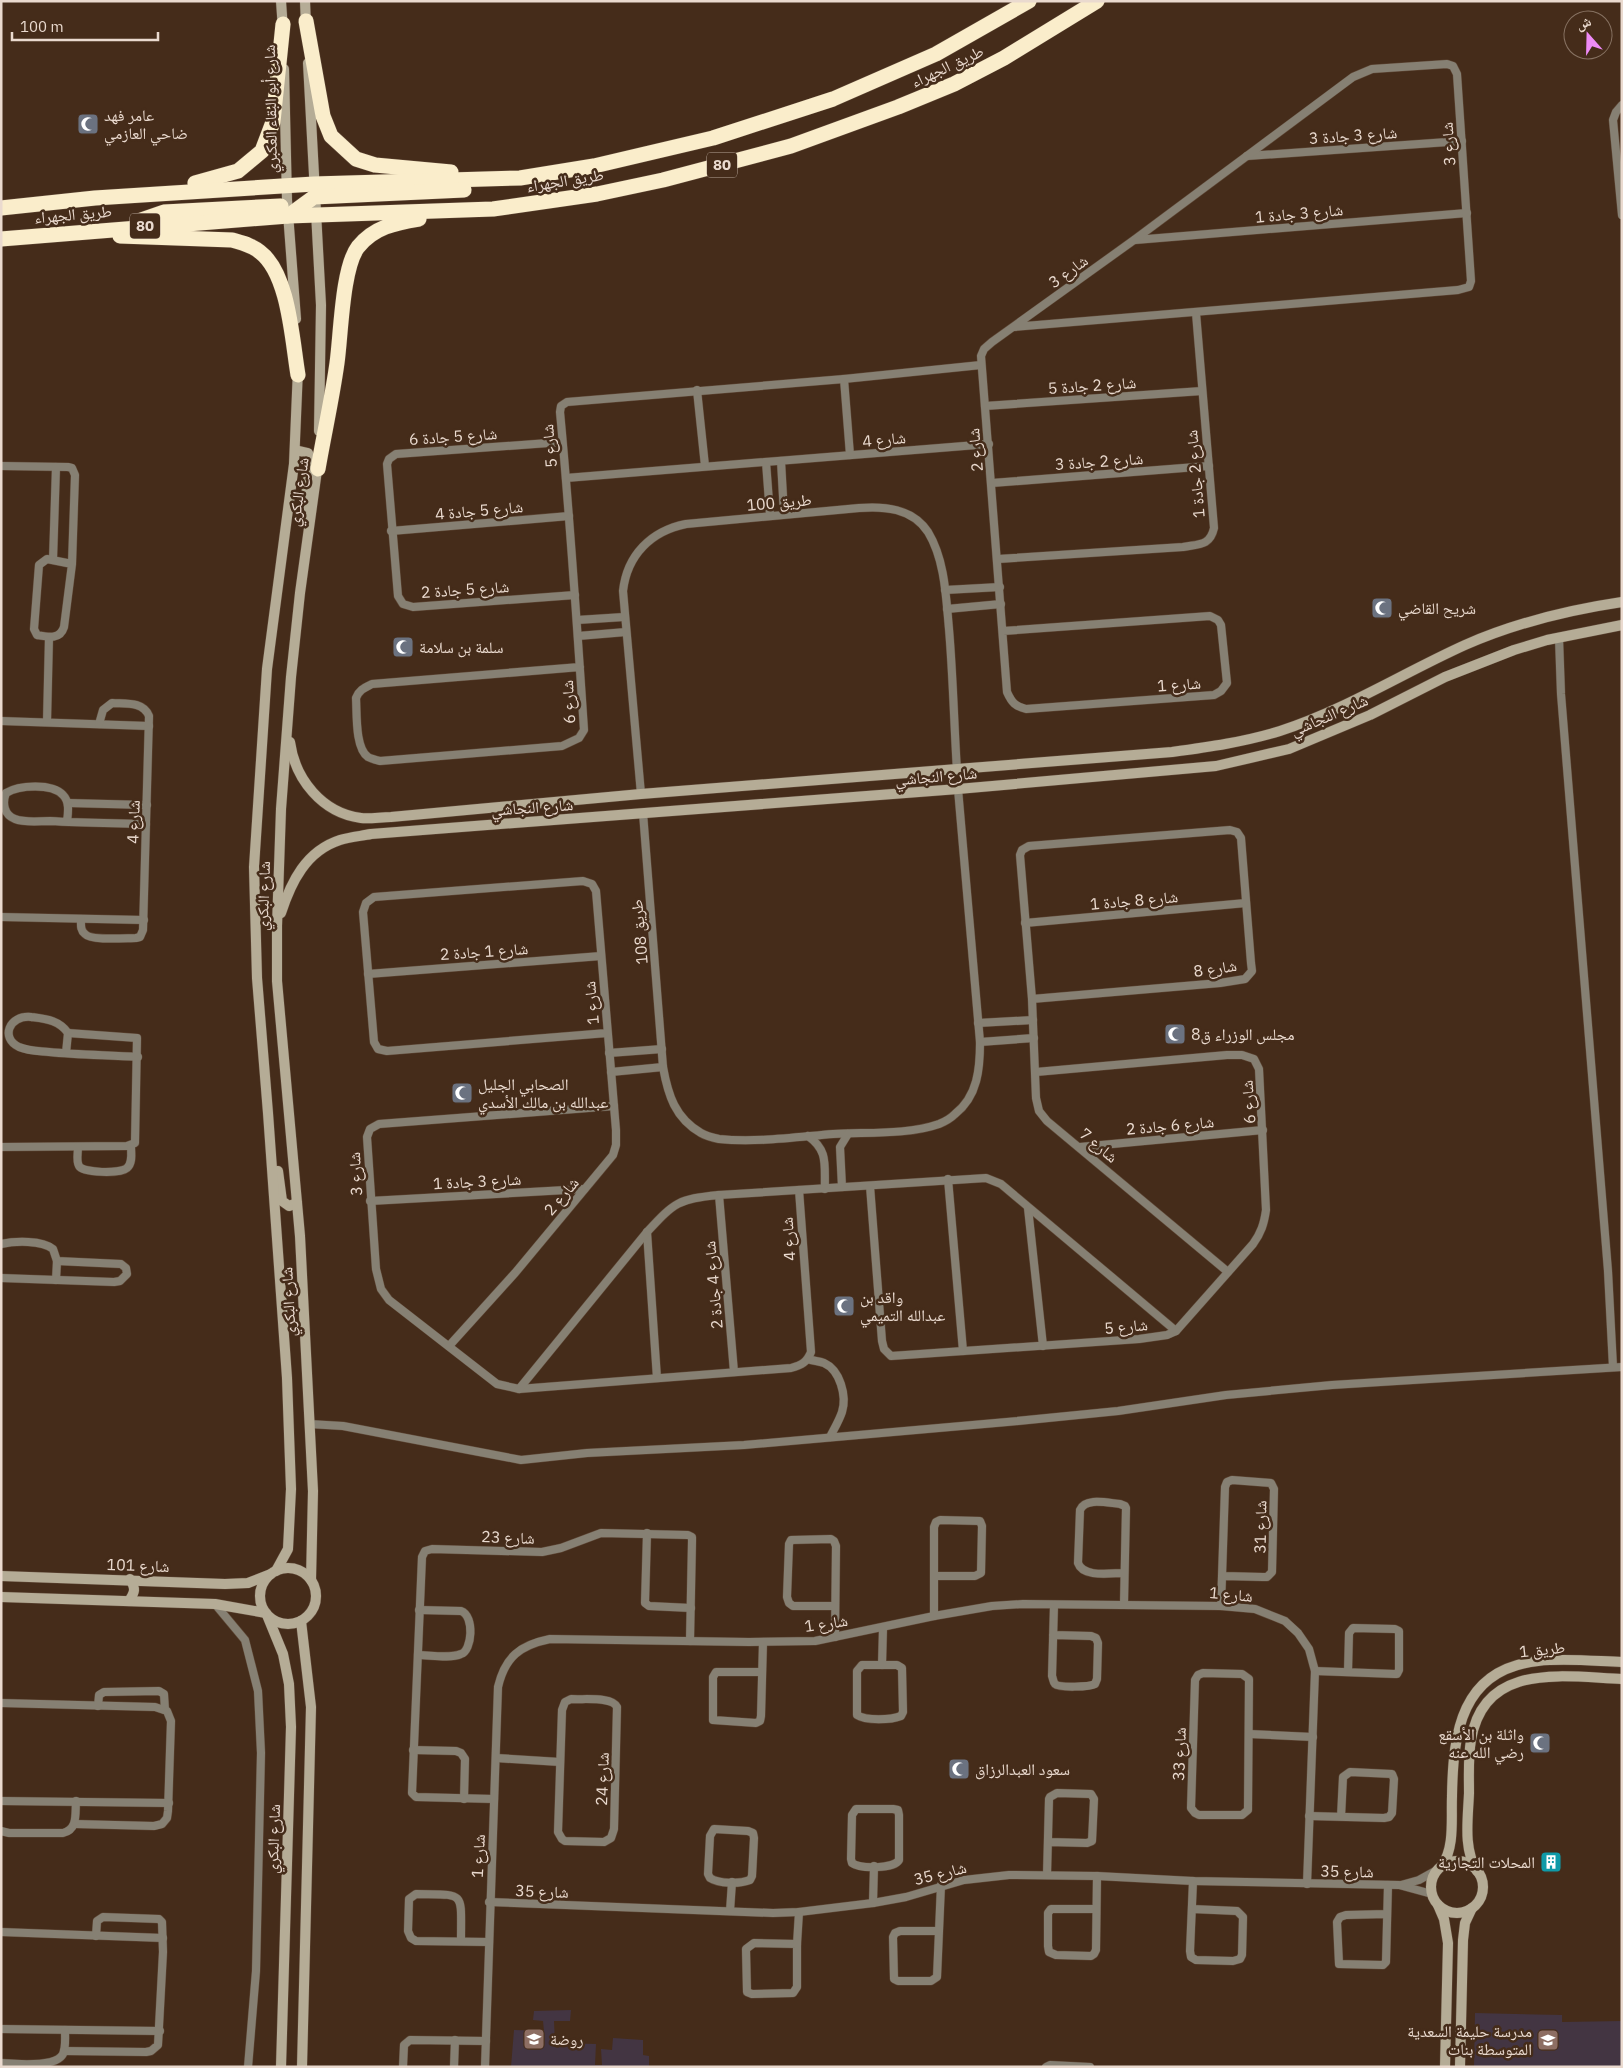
<svg xmlns="http://www.w3.org/2000/svg" width="1623" height="2068" font-family="'IBM Plex Sans','Noto Naskh Arabic',sans-serif">
<rect width="100%" height="100%" fill="#452c1a"/>
<g fill="#433542">
<path d="M571,2010l-1,11h-16l1,22 41,1 -1,21h7l-1,-16 11,1 1,-12 30,2v15l6,1v11h-138l3,-37 30,1 -1,-10 -10,-1 1,-9z"/>
<path d="M1475,2013l87,2v7l60,-1v46h-148z"/>
</g>
<g fill="none" stroke-linecap="round" stroke-linejoin="round">
<g stroke="#5f4837" stroke-width="9">
<g id="street">
<path d="M1622,105l-6,7 -3,8 9,95"/>
<path d="M1247,156l215,-15"/>
<path d="M1135,240l332,-27"/>
<path d="M844,379l6,76"/>
<path d="M697,390l8,76"/>
<path d="M985,406l217,-15"/>
<path d="M562,442l-166,12 -7,5 -2,5 11,132 5,8 10,3 162,-12"/>
<path d="M781,461l3,53"/>
<path d="M766,462l4,53"/>
<path d="M1,466l67,1 4,1 3,7 -3,89 -8,63c-4,13 -16,10 -27,8l-3,-6 5,-64 8,-6 25,5"/>
<path d="M566,478l423,-34"/>
<path d="M992,483l217,-17"/>
<path d="M391,531l178,-15"/>
<path d="M998,559l185,-12c16,-3 27,-1 31,-19l-18,-215"/>
<path d="M53,560l3,-93"/>
<path d="M945,590l55,-3"/>
<path d="M947,609l54,-5"/>
<path d="M577,620l47,-3"/>
<path d="M1003,631l207,-15 8,4 3,5 6,58 -6,8 -7,4 -188,14c-11,-3 -14,-6 -19,-17l-26,-336 3,-7 8,-7 142,-102 219,-163 19,-8 75,-5 6,2 4,8 14,207 -2,6 -11,3 -444,37"/>
<path d="M578,636l48,-4"/>
<path d="M1559,638l2,56 47,577 5,96"/>
<path d="M580,667l-208,17c-8,4 -13,6 -16,14 1,16 -1,50 12,59 4,2 8,3 12,4l182,-15 17,-8 5,-8c-7,-106 -14,-212 -24,-318l1,-6 6,-4 277,-23 137,-14"/>
<path d="M1,721l148,5"/>
<path d="M47,722l2,-85"/>
<path d="M641,794l-18,-203c4,-36 28,-60 63,-67l173,-16c25,-2 53,0 69,24 17,28 18,65 21,97 4,47 5,94 8,142"/>
<path d="M68,803l79,2"/>
<path d="M643,813l20,254c5,28 12,51 38,66 5,3 13,5 18,6 36,4 78,-2 114,-5 33,-2 75,1 106,-10 5,-2 12,-6 16,-10 23,-18 25,-46 25,-72l-22,-253"/>
<path d="M67,822c1,-9 3,-20 -4,-27 -11,-12 -44,-10 -57,-2 -4,10 -2,22 9,26 10,4 24,2 35,2 32,2 64,2 96,3"/>
<path d="M1,917l143,3"/>
<path d="M81,919c0,6 -1,11 4,15 6,7 41,4 51,4l4,-1 3,-7 6,-214c-6,-15 -24,-12 -37,-13l-9,7 -4,14"/>
<path d="M1025,923l221,-20"/>
<path d="M368,974l233,-18"/>
<path d="M1032,999l188,-16 25,-4 7,-8 -1,-8 -10,-125 -4,-6 -7,-2 -201,16 -7,4 -2,5 12,144 4,99 3,13 8,10 181,151"/>
<path d="M978,1023l55,-3"/>
<path d="M980,1042l54,-4"/>
<path d="M66,1053l2,-20c-9,-13 -22,-14 -37,-16 -22,-2 -31,21 -12,30 9,4 20,4 30,5 30,3 59,3 89,5"/>
<path d="M609,1053l53,-4"/>
<path d="M611,1072l52,-5"/>
<path d="M614,1106l-235,18 -9,5 -3,8 9,132 5,20 8,11 108,84 22,5 272,-21c11,-3 16,-6 20,-16l-12,-162"/>
<path d="M808,1136c21,15 16,29 17,53"/>
<path d="M1,1147l126,-1 8,-3 2,-105 -69,-5"/>
<path d="M78,1147c0,6 -2,14 1,19 4,7 41,8 48,2 6,-5 4,-15 4,-22"/>
<path d="M1080,1147l183,-17"/>
<path d="M948,1179l15,172"/>
<path d="M870,1186l12,155 2,8 7,7 248,-17 28,-4 9,-4 77,-87c8,-11 11,-20 13,-34l-7,-141 -5,-10 -12,-4h-15l-191,17"/>
<path d="M842,1187l-2,-40 8,-13"/>
<path d="M719,1195l15,177"/>
<path d="M370,1201l214,-12"/>
<path d="M1028,1208l15,138"/>
<path d="M647,1232l10,146"/>
<path d="M1,1244c14,-3 41,-4 52,5l4,12 64,3 5,4 1,6 -7,7 -6,1 -113,-4"/>
<path d="M56,1280l1,-19"/>
<path d="M449,1346l66,-73 98,-118 3,-10v-15l-20,-239 -4,-7 -9,-3 -209,16 -8,6 -3,9 11,130 4,7 9,2 220,-18"/>
<path d="M808,1359c5,2 11,2 16,4 16,7 23,33 18,49 -3,9 -8,17 -12,25"/>
<path d="M519,1389l128,-157c28,-30 31,-33 72,-37l267,-17 15,6 175,147"/>
<path d="M309,1424l34,2 178,34 66,-7 157,-8 263,-23 111,-11 108,-16 106,-10 290,-18"/>
<path d="M647,1533l-2,70 4,3 42,2"/>
<path d="M215,1604l30,36 13,51 3,62 -5,218 -8,96"/>
<path d="M1124,1604l2,-96 -1,-2 -5,-2c-12,-1 -35,-7 -40,6l-2,53c5,15 33,10 46,10"/>
<path d="M1221,1606l4,-119 2,-5 5,-2 39,3 3,6 -2,83 -5,5h-4l-40,-1"/>
<path d="M934,1616v-89l2,-5 4,-2 40,1 2,5 -1,47 -6,3h-40"/>
<path d="M1053,1635l38,1 5,2 2,5 -1,36 -2,5c-5,3 -36,4 -40,0 -2,-2 -2,-6 -3,-8l2,-71"/>
<path d="M835,1637l1,-91 -2,-5 -3,-2 -40,1 -2,4 -2,53 2,6 4,3h42"/>
<path d="M418,1655c13,0 31,4 43,-1 11,-3 14,-38 0,-43l-42,-1"/>
<path d="M862,1665h35l5,3 1,44 -2,4c-10,4 -35,5 -44,-1v-44z"/>
<path d="M882,1665l1,-37"/>
<path d="M1315,1671l80,3h2l2,-4v-39l-4,-2 -42,-1 -4,5 -1,39"/>
<path d="M762,1672h-46l-3,5v43l43,3 4,-2 1,-5 2,-74"/>
<path d="M1203,1673l39,1 7,5 -1,131 -6,5h-43l-4,-2 -4,-5 4,-128 3,-5z"/>
<path d="M571,1699c12,1 41,-3 46,8l-3,122 -3,9 -7,4 -39,-1 -3,-2 -4,-7 4,-122 3,-8z"/>
<path d="M1,1703l154,4 12,4 4,10 -3,90 -1,7 -5,6 -8,2 -79,-2"/>
<path d="M98,1706l1,-11 5,-3 55,-1 5,3 1,16"/>
<path d="M1249,1734l64,3"/>
<path d="M413,1750l43,1 5,2 4,6 -1,40"/>
<path d="M496,1758l64,4"/>
<path d="M494,1799l-78,-2 -4,-4 10,-236 3,-6 7,-2 110,3 19,-4 40,-15 87,2 4,2v4l-2,100"/>
<path d="M1,1801l168,2"/>
<path d="M856,1809h37l5,1 1,5v45c-5,9 -39,9 -47,3l-1,-4 1,-44z"/>
<path d="M1309,1816l75,2 5,-1 3,-4 2,-34 -2,-5 -42,-2 -7,5 -2,40"/>
<path d="M714,1829l34,2 5,2 1,5 -2,38 -2,4c-10,4 -31,4 -40,-2l-2,-4 2,-38z"/>
<path d="M1,1831l8,2h54c15,-4 12,-18 13,-32"/>
<path d="M1047,1875l2,-76 1,-2 7,-4 34,1 3,5 -2,42 -5,2 -39,-1"/>
<path d="M1401,1885l18,-5 18,-10"/>
<path d="M489,1902l284,11 26,-1 74,-9 33,-6 58,-17 45,-5 88,1 96,5 206,4 33,9"/>
<path d="M873,1903l1,-37"/>
<path d="M1096,1909h-45l-3,4v33l1,6 7,3 35,1 3,-2 2,-4 1,-74"/>
<path d="M1192,1909l45,2 6,6 -1,38 -2,4 -7,2 -37,-1 -5,-3 -1,-6 3,-70"/>
<path d="M730,1911l2,-29"/>
<path d="M1387,1914l-41,1 -6,2 -3,5 2,42 44,1 3,-3 2,-77"/>
<path d="M939,1931h-39l-5,2 -2,4 1,42 4,2h33l6,-4 4,-92"/>
<path d="M1,1932l162,6"/>
<path d="M461,1940c0,-50 5,-45 -45,-46l-7,5 -1,32 3,7 5,3 73,1"/>
<path d="M754,1943l43,1v43l-4,6 -41,1 -5,-2 -1,-43z"/>
<path d="M797,1944l2,-32"/>
<path d="M1,2029l159,2"/>
<path d="M64,2051l82,1 5,-1 7,-6 5,-93 -1,-30 -3,-3 -56,-2 -6,4 -1,15"/>
<path d="M1,2063c16,1 55,5 62,-9 3,-7 2,-16 2,-24"/>
<path d="M403,2067l1,-22 6,-5 76,1"/>
<path d="M454,2067l1,-27"/>
<path d="M485,2067l13,-380c7,-30 22,-42 52,-48l199,3 66,-1 119,-25 58,-10 31,-2 198,2 34,3 30,12 13,12 11,16 6,22 -8,213"/>
<path d="M1046,2067l4,-2 40,2"/>
</g>
</g>
<g stroke="#5f4837" stroke-width="11">
<g id="secondary">
<path d="M281,1l2,29"/>
<path d="M305,1l1,25"/>
<path d="M308,63l13,242 -2,126"/>
<path d="M284,69l3,131 9,119"/>
<path d="M295,450l13,3 2,5 -4,39 2,10"/>
<path d="M290,742c5,37 32,71 71,76 9,1 20,-1 30,-1l250,-23 531,-42c37,-5 72,-10 108,-21 65,-21 123,-58 185,-86 50,-22 103,-35 157,-43"/>
<path d="M281,913c10,-31 25,-62 59,-73 10,-3 21,-4 31,-6l587,-45 258,-23 73,-17 81,-34 75,-38 69,-27 33,-10 75,-15"/>
<path d="M278,1171l4,30 7,5 8,-3"/>
<circle cx="288" cy="1596" r="28"/>
<path d="M276,1571l12,-22 3,-60 -4,-111 -19,-265 -11,-135 -3,-111 13,-198 27,-205 4,-95"/>
<path d="M1,1576l224,8 23,-1 23,-9"/>
<path d="M311,1580l2,-89 -13,-255 -23,-255v-55l4,-117 10,-132 9,-84 18,-130"/>
<path d="M1,1597l214,7 51,9"/>
<path d="M129,1601c6,-9 7,-12 1,-22"/>
<path d="M267,1615l16,39 6,30 2,43 -10,340"/>
<path d="M301,1621l10,86 -9,360"/>
<circle cx="1457" cy="1887" r="26"/>
<path d="M1442,1866c13,-20 9,-46 10,-70 1,-63 9,-127 86,-135 27,-3 56,0 84,1"/>
<path d="M1477,1871c-14,-22 -9,-52 -8,-78 0,-18 -1,-36 2,-53 13,-79 93,-63 151,-61"/>
<path d="M1438,1905l6,14 4,24 -3,124"/>
<path d="M1460,2067l3,-127 2,-17 7,-15"/>
</g>
</g>
<g stroke="#5f4837" stroke-width="16">
<g id="highway">
<path d="M306,21l17,95 8,20 25,23 19,6 76,7"/>
<path d="M195,183l43,-12 24,-20 11,-29 10,-98"/>
<path d="M1,208l94,-10 219,-14 206,-6 74,-12 119,-28 120,-39 103,-45 93,-53"/>
<path d="M288,216l26,-19 150,-7"/>
<path d="M138,221l26,-9 117,-6"/>
<path d="M120,236l112,4c10,3 20,5 28,12 29,22 32,88 38,123"/>
<path d="M1,239l287,-23 205,-7 104,-15 66,-14 128,-34 107,-39 56,-23 50,-26 93,-57"/>
<path d="M318,469c6,-35 14,-70 19,-106 4,-28 5,-95 21,-116 16,-20 37,-24 61,-28"/>
</g>
</g>
<use href="#street" stroke="#868073" stroke-width="8"/>
<use href="#secondary" stroke="#b5ac96" stroke-width="10"/>
<use href="#highway" stroke="#faedcb" stroke-width="15"/>
</g>
<defs>
<g id="mosque-square" transform="scale(1.125)"><rect x="-9" y="-9" width="18" height="18" rx="4" fill="#6b7280" stroke="#452c1a"/><path d="M3.5-4.9A6 6 0 1 0 3.5 4.9A5 5 0 1 1 3.5-4.9Z" fill="#fff"/></g>
<g id="building-square" transform="scale(1.125)"><rect x="-9" y="-9" width="18" height="18" rx="4" fill="#0f9aa8" stroke="#452c1a"/><path d="M-4-6H4V6H1V3H-1V6H-4ZM-2.5-4.3h1.7v1.8h-1.7ZM.8-4.3h1.7v1.8H.8ZM-2.5-1h1.7V.8h-1.7ZM.8-1h1.7V.8H.8Z" fill="#fff"/></g>
<g id="school-square" transform="scale(1.125)"><rect x="-9" y="-9" width="18" height="18" rx="4" fill="#8d6e63" stroke="#452c1a"/><path d="M0-5L7-2L0 1L-7-2ZM-4 1L0 2.5L4 1V4Q0 6-4 4Z" fill="#fff"/></g>
</defs>
<g fill-rule="evenodd">
<use href="#mosque-square" x="88" y="124"/>
<use href="#mosque-square" x="1382" y="608"/>
<use href="#mosque-square" x="403" y="647"/>
<use href="#mosque-square" x="1175" y="1034"/>
<use href="#mosque-square" x="462" y="1093"/>
<use href="#mosque-square" x="844" y="1306"/>
<use href="#mosque-square" x="1540" y="1743"/>
<use href="#mosque-square" x="959" y="1769"/>
<use href="#building-square" x="1551" y="1862"/>
<use href="#school-square" x="534" y="2039"/>
<use href="#school-square" x="1548" y="2040"/>
</g>
<g text-anchor="middle" stroke-width="5" stroke-linejoin="round" paint-order="stroke">
<g fill="#452c1a" stroke="#b8a699" stroke-width="1">
<rect x="707" y="152.5" width="30" height="25" rx="4"/>
<rect x="130" y="213.5" width="30" height="25" rx="4"/>
</g>
<g font-size="15" font-weight="bold" fill="#eadacf">
<text x="722" y="170">80</text>
<text x="145" y="231">80</text>
</g>
<g font-size="16" fill="#eadacf" stroke="#452c1a">
<text transform="translate(947 66) rotate(-25)" y="6">طريق الجهراء</text>
<text transform="translate(270 109) rotate(-91)" y="6">شارع أبو البقاء العكبري</text>
<text transform="translate(1353 135) rotate(-4)" y="6">شارع 3 جادة 3</text>
<text transform="translate(1448 144) rotate(-94)" y="6">شارع 3</text>
<text transform="translate(565 180) rotate(-9)" y="6">طريق الجهراء</text>
<text transform="translate(1299 213) rotate(-5)" y="6">شارع 3 جادة 1</text>
<text transform="translate(73 214) rotate(-5)" y="6">طريق الجهراء</text>
<text transform="translate(1068 271) rotate(-36)" y="6">شارع 3</text>
<text transform="translate(1092 385) rotate(-4)" y="6">شارع 2 جادة 5</text>
<text transform="translate(453 436) rotate(-4)" y="6">شارع 5 جادة 6</text>
<text transform="translate(884 439) rotate(-5)" y="6">شارع 4</text>
<text transform="translate(549 446) rotate(-95)" y="6">شارع 5</text>
<text transform="translate(975 450) rotate(-95)" y="6">شارع 2</text>
<text transform="translate(1099 461) rotate(-4)" y="6">شارع 2 جادة 3</text>
<text transform="translate(1195 474) rotate(-95)" y="6">شارع 2 جادة 1</text>
<text transform="translate(298 492) rotate(-82)" y="6">شارع البكري</text>
<text transform="translate(779 502) rotate(-5)" y="6">طريق 100</text>
<text transform="translate(479 510) rotate(-5)" y="6">شارع 5 جادة 4</text>
<text transform="translate(465 589) rotate(-4)" y="6">شارع 5 جادة 2</text>
<text transform="translate(1179 684) rotate(-4)" y="6">شارع 1</text>
<text transform="translate(568 702) rotate(-93)" y="6">شارع 6</text>
<text transform="translate(1329 715) rotate(-23)" y="6">شارع النجاشي</text>
<text transform="translate(936 776) rotate(-5)" y="6">شارع النجاشي</text>
<text transform="translate(532 807) rotate(-4)" y="6">شارع النجاشي</text>
<text transform="translate(133 822) rotate(-88)" y="6">شارع 4</text>
<text transform="translate(263 896) rotate(-88)" y="6">شارع البكري</text>
<text transform="translate(1134 900) rotate(-5)" y="6">شارع 8 جادة 1</text>
<text transform="translate(639 932) rotate(-95)" y="6">طريق 108</text>
<text transform="translate(484 951) rotate(-4)" y="6">شارع 1 جادة 2</text>
<text transform="translate(1215 968) rotate(-8)" y="6">شارع 8</text>
<text transform="translate(591 1003) rotate(-95)" y="6">شارع 1</text>
<text transform="translate(1248 1102) rotate(-94)" y="6">شارع 6</text>
<text transform="translate(1170 1125) rotate(-5)" y="6">شارع 6 جادة 2</text>
<text transform="translate(1099 1145) rotate(40)" y="6">شارع 7</text>
<text transform="translate(355 1174) rotate(-93)" y="6">شارع 3</text>
<text transform="translate(477 1181) rotate(-3)" y="6">شارع 3 جادة 1</text>
<text transform="translate(561 1196) rotate(-50)" y="6">شارع 2</text>
<text transform="translate(788 1239) rotate(-94)" y="6">شارع 4</text>
<text transform="translate(713 1285) rotate(-95)" y="6">شارع 4 جادة 2</text>
<text transform="translate(288 1302) rotate(-93)" y="6">شارع البكري</text>
<text transform="translate(1126 1326) rotate(-5)" y="6">شارع 5</text>
<text transform="translate(1260 1527) rotate(-89)" y="6">شارع 31</text>
<text transform="translate(508 1537) rotate(2)" y="6">شارع 23</text>
<text transform="translate(138 1565) rotate(2)" y="6">شارع 101</text>
<text transform="translate(1231 1594) rotate(5)" y="6">شارع 1</text>
<text transform="translate(826 1623) rotate(-8)" y="6">شارع 1</text>
<text transform="translate(1542 1649) rotate(-6)" y="6">طريق 1</text>
<text transform="translate(1179 1754) rotate(-88)" y="6">شارع 33</text>
<text transform="translate(602 1779) rotate(-88)" y="6">شارع 24</text>
<text transform="translate(273 1839) rotate(-88)" y="6">شارع البكري</text>
<text transform="translate(478 1856) rotate(-87)" y="6">شارع 1</text>
<text transform="translate(1347 1871) rotate(1)" y="6">شارع 35</text>
<text transform="translate(940 1873) rotate(-14)" y="6">شارع 35</text>
<text transform="translate(542 1891) rotate(2)" y="6">شارع 35</text>
</g>
<g font-size="16" fill="#eadacf" stroke="#452c1a" text-anchor="start">
<text x="104" y="121">عامر فهد<tspan x="104" dy="18">ضاحي العازمي</tspan></text>
<text x="1398" y="614">شريح القاضي</text>
<text x="419" y="653">سلمة بن سلامة</text>
<text x="1191" y="1040">مجلس الوزراء ق8</text>
<text x="478" y="1090">الصحابي الجليل<tspan x="478" dy="18">عبدالله بن مالك الأسدي</tspan></text>
<text x="860" y="1303">واقد بن<tspan x="860" dy="18">عبدالله التميمي</tspan></text>
<text x="1524" y="1740" text-anchor="end">واثلة بن الأسقع<tspan x="1524" dy="18">رضي الله عنه</tspan></text>
<text x="975" y="1775">سعود العبدالرزاق</text>
<text x="1535" y="1868" text-anchor="end">المحلات التجارية</text>
<text x="1532" y="2037" text-anchor="end">مدرسة حليمة السعدية<tspan x="1532" dy="18">المتوسطة بنات</tspan></text>
<text x="550" y="2045">روضة</text>
</g>
</g>
<rect width="1623" height="2068" fill="none" stroke="#eadacf" stroke-width="5"/>
<g transform="translate(1588 35) rotate(340)"><circle r="24" fill="#452c1a" stroke="#877262"/>
<path d="M0-4L9 19L0 12L-9 19Z" fill="#ee8bf7"/>
<text y="-8" font-size="14" font-weight="bold" text-anchor="middle" fill="#eadacf">ش</text>
</g>
<path d="M12 32v8h146v-8" fill="none" stroke="#eadacf" stroke-width="2.5"/>
<text x="20" y="32" font-size="15" fill="#eadacf" stroke="#452c1a" stroke-width="4" paint-order="stroke">100 m</text>
</svg>
